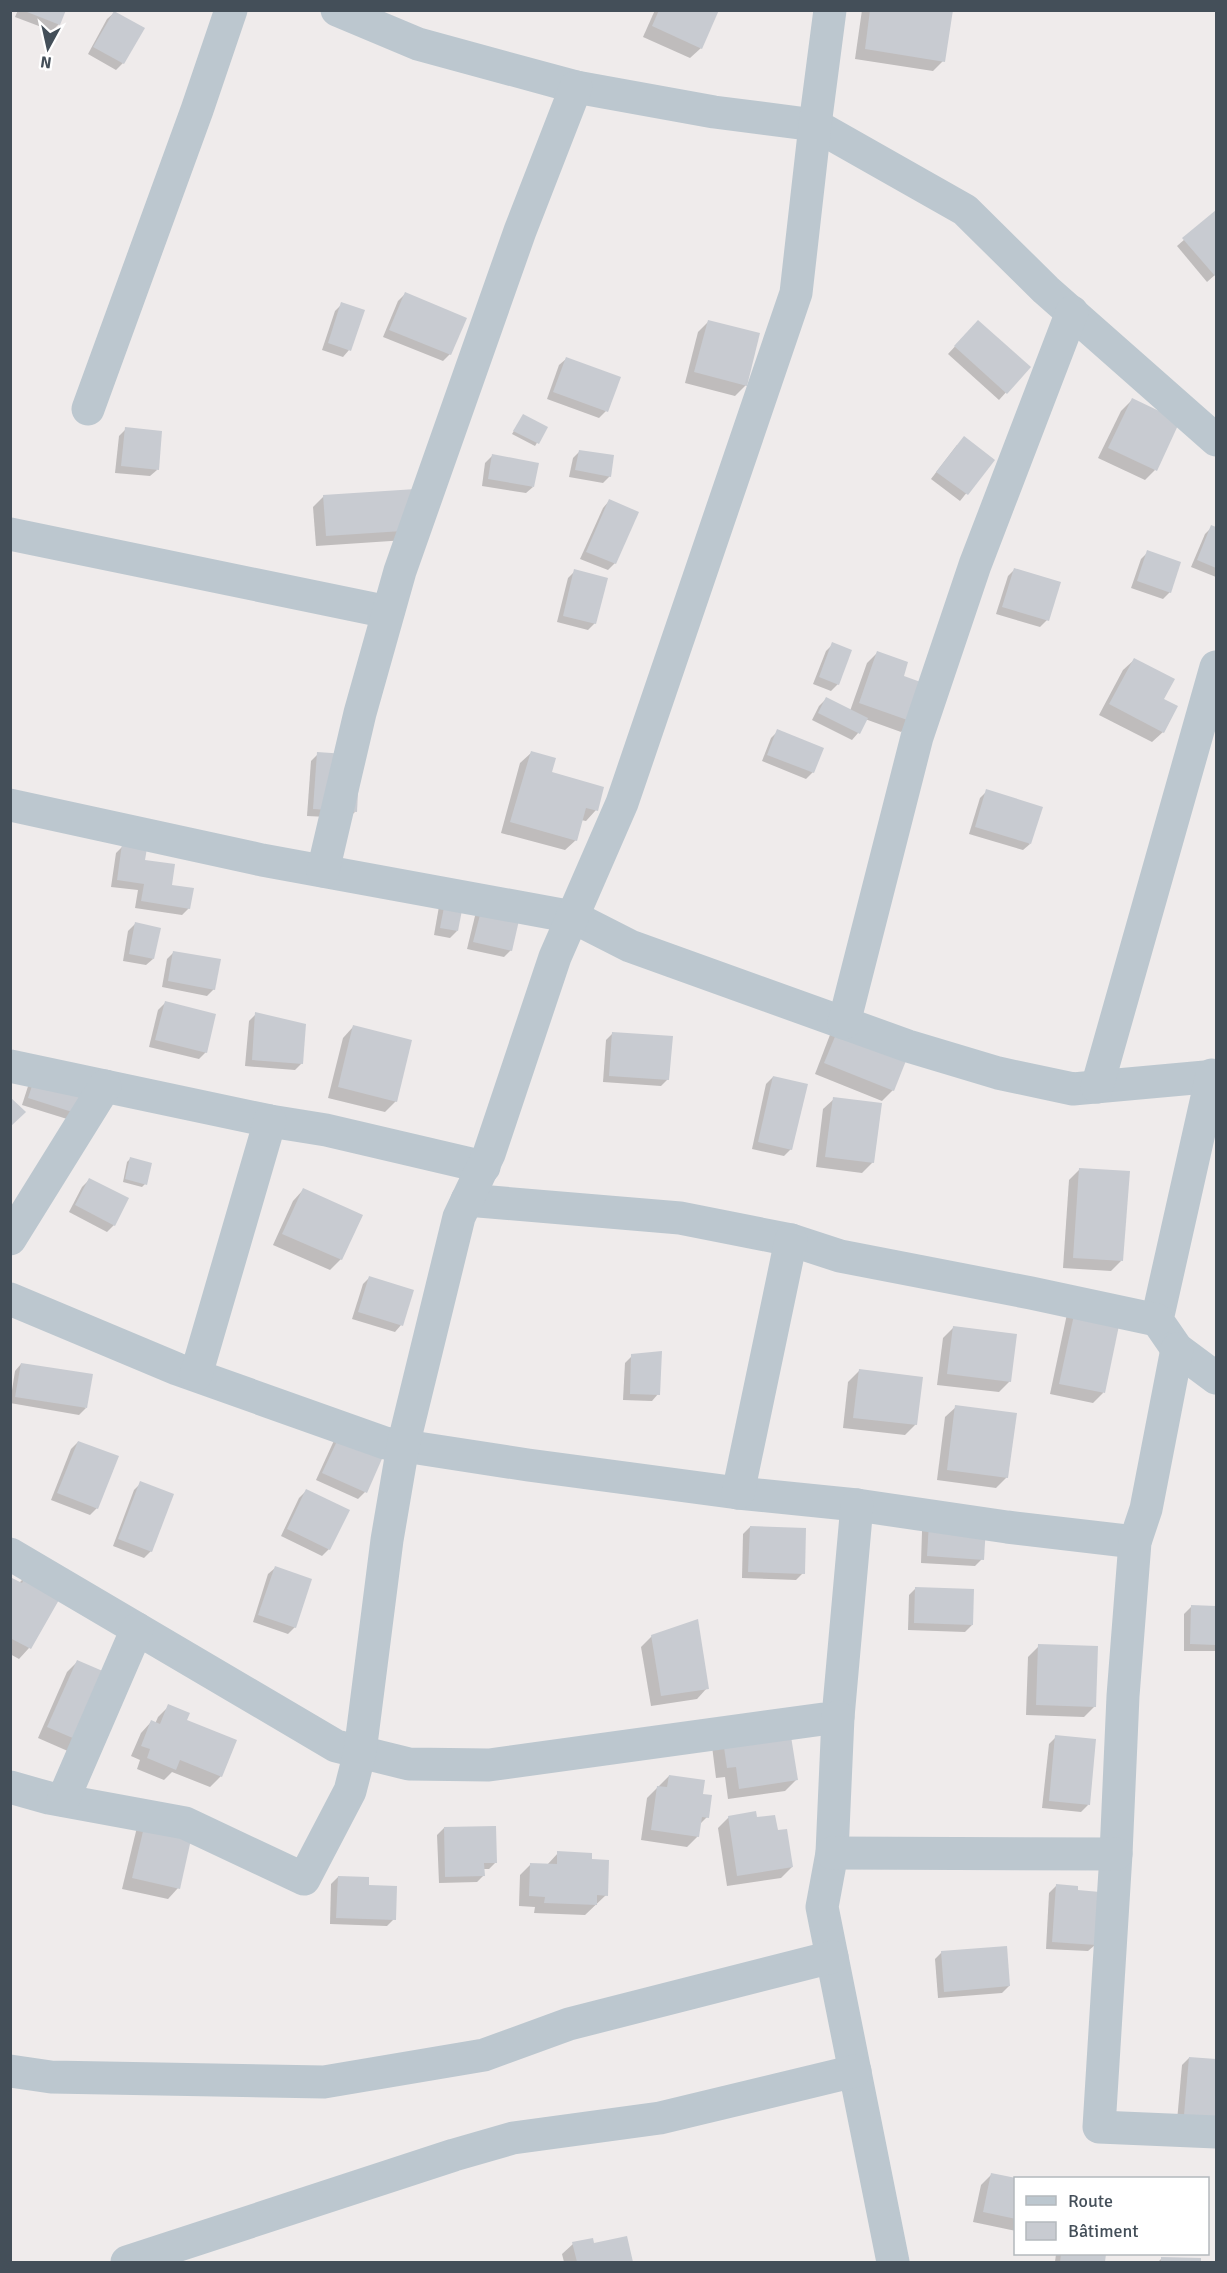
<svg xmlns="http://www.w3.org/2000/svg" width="1227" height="2273" font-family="Signika,sans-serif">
<rect width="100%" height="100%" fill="#efebeb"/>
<g fill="#0003">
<path d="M18,10h46l-5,14 -7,7 -37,-14z"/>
<path d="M655,10h62l-16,38 -11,10 -47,-21z"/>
<path d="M862,10h89l-8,51 -10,10 -78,-12z"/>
<path d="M114,13l9,50 -7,7 -28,-16 19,-35z"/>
<path d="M1216,212v62l-9,8 -30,-36z"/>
<path d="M405,294l45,60 -7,7 -60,-24 15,-36z"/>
<path d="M342,304l7,46 -6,7 -21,-7 13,-39z"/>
<path d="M709,321l37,64 -11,11 -50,-13 13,-51z"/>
<path d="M971,329l58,38 -30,33 -51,-46z"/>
<path d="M566,359l40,52 -7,7 -52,-19 12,-34z"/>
<path d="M1132,400l23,70 -10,10 -47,-22 23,-47z"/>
<path d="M523,416l23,12 -11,18 -23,-12z"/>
<path d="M126,429l31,41 -7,6 -35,-3 4,-37z"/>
<path d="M957,445l36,15 -33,41 -29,-22z"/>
<path d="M580,451l30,25 -7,7 -34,-6 4,-19z"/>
<path d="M492,456l41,31 -7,6 -44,-7 3,-23z"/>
<path d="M324,496l93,34 -11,10 -90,6 -3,-39z"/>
<path d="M609,501l28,12 -22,50 -7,7 -28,-11 23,-51z"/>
<path d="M1212,527l4,2v48l-25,-10 14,-33z"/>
<path d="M1148,552l22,40 -7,7 -32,-11 10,-29z"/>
<path d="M1015,569l32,51 -7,7 -44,-13 12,-38z"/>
<path d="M575,571l20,52 -7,7 -31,-8 11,-44z"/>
<path d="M833,644l5,40 -7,7 -18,-7 13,-33z"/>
<path d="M877,653l25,24 10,44 -11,11 -36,-13 -7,14 -6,7 -40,-20 7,-14 7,-7 24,12 17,-48z"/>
<path d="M1134,660l28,40 1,32 -11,10 -53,-27 24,-45z"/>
<path d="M778,731l35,41 -7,7 -44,-18 9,-23z"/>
<path d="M531,753l20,20 45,37 -10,11 -5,-1 -5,20 -11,10 -64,-17 19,-70z"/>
<path d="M318,754l37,58 -7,6 -41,-2 4,-55z"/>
<path d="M987,791l43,53 -7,6 -54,-16 11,-36z"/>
<path d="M123,846l21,15 45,47 -7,7 -47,-7 3,-18 -27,-3 5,-34z"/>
<path d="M441,895l16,36 -7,7 -16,-3z"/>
<path d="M482,909l29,41 -7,7 -37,-8 8,-33z"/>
<path d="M135,924l18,35 -7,6 -23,-4 5,-30z"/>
<path d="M174,952l40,37 -7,7 -45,-9 5,-28z"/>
<path d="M165,1003l41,49 -7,7 -50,-12 9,-37z"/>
<path d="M256,1014l46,49 -7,7 -50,-4 4,-45z"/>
<path d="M353,1027l43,74 -11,11 -57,-14 15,-60z"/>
<path d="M833,1027l60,63 -11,11 -67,-27z"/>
<path d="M613,1033l55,46 -7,7 -58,-4 3,-42z"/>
<path d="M38,1070l42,53 -58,-18 9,-28z"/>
<path d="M773,1077l18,72 -7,7 -32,-7 14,-65z"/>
<path d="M834,1099l39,63 -11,11 -46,-6 7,-58z"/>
<path d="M130,1159l15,25 -3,3 -19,-5 4,-20z"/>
<path d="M1080,1169l41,92 -10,10 -48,-3 6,-88z"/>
<path d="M89,1180l25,45 -7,7 -38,-20 13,-25z"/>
<path d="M303,1190l38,69 -11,11 -57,-25 20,-44z"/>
<path d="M370,1277l31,48 -6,7 -43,-13 11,-35z"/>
<path d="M1077,1303l26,90 -10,10 -43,-9 17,-80z"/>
<path d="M953,1328l57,53 -11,11 -62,-7 6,-47z"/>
<path d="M632,1356l26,38 -6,7 -29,-1 2,-37z"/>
<path d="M21,1364l65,44 -7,7 -69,-12 5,-32z"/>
<path d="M859,1371l57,53 -11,11 -62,-7 5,-46z"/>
<path d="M956,1407l51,70 -11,11 -59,-8 8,-63z"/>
<path d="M337,1434l49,12 -21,46 -7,7 -42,-19z"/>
<path d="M78,1442l19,66 -7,7 -39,-15 20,-51z"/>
<path d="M141,1483l10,68 -7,7 -31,-12 21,-56z"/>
<path d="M306,1491l23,58 -7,7 -41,-20 18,-38z"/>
<path d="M929,1524l53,35 -7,7 -54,-3 1,-32z"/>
<path d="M750,1527l53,46 -7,7 -54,-2 1,-44z"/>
<path d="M275,1568l20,59 -7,7 -35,-12 15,-48z"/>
<path d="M29,1573l33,19 -33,56 -10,11 -9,-5v-76l9,5z"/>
<path d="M916,1588l56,37 -7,7 -57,-2 1,-35z"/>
<path d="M1191,1607h25v44h-32v-37z"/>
<path d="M652,1636l55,52 -10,11 -46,7 -10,-59z"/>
<path d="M1039,1646l56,60 -11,11 -58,-2 2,-58z"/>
<path d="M77,1662l9,67 -16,23 -32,-14 29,-66z"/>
<path d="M169,1706l16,15 36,55 -11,11 -38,-15 -8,8 -27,-11 3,-9 -9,-4 10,-23 10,-11 4,2 3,-7z"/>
<path d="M722,1735l74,45 -11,11 -57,8 -3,-22 -9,1 -4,-32z"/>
<path d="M1056,1737l32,68 -7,7 -39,-4 7,-64z"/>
<path d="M669,1776l32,19 6,22 -8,8 -1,11 -11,11 -46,-7 6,-42z"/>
<path d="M729,1817l26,2 21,13 16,35 -11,11 -54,8 -9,-58z"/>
<path d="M139,1819l39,69 -10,11 -46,-10z"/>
<path d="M444,1828l52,34 -7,7h-6l1,6 -7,7 -38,1 -2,-48z"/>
<path d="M558,1853l32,7 16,35 -21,20 -51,-2 1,-6 -16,-1 1,-31 11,-11 16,1z"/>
<path d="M338,1877l29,9 27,33 -7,7 -57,-2 1,-40z"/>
<path d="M1056,1886l39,59 -7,6 -42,-2 3,-56z"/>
<path d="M942,1952l67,34 -7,7 -64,5 -3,-39z"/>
<path d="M1189,2058l27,3v64l-39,-4 5,-56z"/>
<path d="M991,2175l25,5v51l-43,-9 8,-37z"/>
<path d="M626,2238l6,24h-68l-2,-8 11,-10 20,1z"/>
<path d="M1056,2254h48l-1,8h-48z"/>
<path d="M1162,2258l38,2v2h-42z"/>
</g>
<g fill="#c8cbd1">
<path d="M22,10h44l-6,15z"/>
<path d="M659,10h60l-17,39 -50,-23z"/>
<path d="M870,10h83l-8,52 -80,-13z"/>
<path d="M114,11l31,17 -21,36 -31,-17z"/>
<path d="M1216,210v65l-1,1 -33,-38z"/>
<path d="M405,292l62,26 -16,37 -62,-25z"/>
<path d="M341,302l24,8 -14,41 -23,-8z"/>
<path d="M708,320l52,13 -13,53 -53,-14z"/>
<path d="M978,320l53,47 -24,27 -53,-48z"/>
<path d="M566,357l55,20 -13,35 -55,-20z"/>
<path d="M1132,398l48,23 -23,50 -49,-23z"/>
<path d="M523,414l25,13 -9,17 -26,-13z"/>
<path d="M125,427l37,4 -3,39 -38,-4z"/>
<path d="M964,436l31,24 -27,35 -32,-23z"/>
<path d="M579,450l35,5 -3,22 -36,-7z"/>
<path d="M492,454l47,9 -5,24 -46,-8z"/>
<path d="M416,489l2,41 -92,6 -3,-41z"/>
<path d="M609,499l30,13 -23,52 -30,-12z"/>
<path d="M1211,525l5,2v41l-19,-8z"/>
<path d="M1147,550l34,12 -10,31 -34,-12z"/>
<path d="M1014,568l47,14 -12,39 -47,-14z"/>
<path d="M574,569l34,9 -12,46 -33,-8z"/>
<path d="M832,642l20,8 -13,35 -20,-8z"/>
<path d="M877,651l31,11 -4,14 22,8 -13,38 -54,-19z"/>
<path d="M1134,658l41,21 -11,20 14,7 -14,27 -55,-29z"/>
<path d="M826,697l42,21 -8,16 -42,-21z"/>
<path d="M777,729l47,19 -10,25 -47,-18z"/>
<path d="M531,751l25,7 -4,14 52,15 -6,24 -12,-3 -9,33 -67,-19z"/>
<path d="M317,752l43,3 -3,57 -44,-3z"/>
<path d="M986,789l57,18 -12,37 -56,-17z"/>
<path d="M122,844l25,4 -2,12 30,4 -3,21 22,3 -4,21 -49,-8 3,-17 -27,-4z"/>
<path d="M448,886l18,3 -8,42 -18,-3z"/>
<path d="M482,907l38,9 -8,35 -39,-9z"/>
<path d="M135,922l26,6 -7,31 -25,-5z"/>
<path d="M173,951l48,8 -6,31 -47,-9z"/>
<path d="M165,1001l51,13 -9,39 -52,-13z"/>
<path d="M255,1012l51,12 -3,40 -51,-4z"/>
<path d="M844,1015l69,28 -19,48 -70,-28z"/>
<path d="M353,1025l59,15 -15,62 -59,-15z"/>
<path d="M612,1032l61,4 -4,44 -60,-4z"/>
<path d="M38,1068l60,19 -10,30 -60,-19z"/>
<path d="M773,1076l35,8 -16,66 -34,-8z"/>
<path d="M10,1097l16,15 -16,15z"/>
<path d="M833,1097l49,6 -8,60 -49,-6z"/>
<path d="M130,1157l22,6 -5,22 -22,-6z"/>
<path d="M1079,1168l51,3 -7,90 -50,-3z"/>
<path d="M89,1178l40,20 -14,28 -40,-21z"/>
<path d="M303,1188l60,27 -21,45 -60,-26z"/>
<path d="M369,1276l45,14 -11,36 -45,-14z"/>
<path d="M1077,1301l45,10 -17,82 -46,-9z"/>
<path d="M953,1326l64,8 -6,48 -64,-8z"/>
<path d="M662,1351l-2,44 -30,-1 1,-40z"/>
<path d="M21,1363l72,11 -6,34 -72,-11z"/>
<path d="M859,1369l64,8 -6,48 -64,-7z"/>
<path d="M955,1405l62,8 -9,65 -61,-8z"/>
<path d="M344,1426l44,19 -21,48 -45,-20z"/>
<path d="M78,1441l41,15 -21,53 -41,-16z"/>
<path d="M140,1481l34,13 -22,58 -34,-13z"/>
<path d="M306,1489l44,21 -20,40 -43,-21z"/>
<path d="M929,1523l57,3 -2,34 -57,-4z"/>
<path d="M750,1526l56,2 -1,46 -57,-2z"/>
<path d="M275,1566l37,13 -16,49 -38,-13z"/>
<path d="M29,1571l35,20 -33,58 -21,-11v-61l12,6z"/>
<path d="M915,1587l59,2 -1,36 -59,-2z"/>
<path d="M1191,1605l25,1v39l-26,-1z"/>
<path d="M698,1619l11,70 -48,7 -10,-61z"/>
<path d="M1038,1644l60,2 -2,61 -60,-2z"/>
<path d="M77,1660l28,12 -23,70 -35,-15z"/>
<path d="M168,1704l22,9 -3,7 50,20 -15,37 -42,-17 -4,10 -29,-12 3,-9 -9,-3 10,-26 9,4z"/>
<path d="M789,1724l9,56 -59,9 -3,-22 -9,1 -5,-34z"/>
<path d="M1055,1735l41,4 -6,66 -41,-4z"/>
<path d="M669,1775l36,5 -2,14 9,1 -3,23 -7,-1 -3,20 -48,-7 6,-44 10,1z"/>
<path d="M149,1806l47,11 -16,72 -48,-11z"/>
<path d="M756,1811l1,6 18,-2 3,15 9,-1 6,38 -56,9 -9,-60z"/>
<path d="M496,1826l1,37h-13l1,13 -40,1 -1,-50z"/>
<path d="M557,1851l35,2v6l17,1 -1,36 -11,-1v10l-53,-2 1,-6 -16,-1 1,-33 27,1z"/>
<path d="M338,1876l31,1v8l28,1 -1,34 -60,-2z"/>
<path d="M1056,1884l22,2v4l22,2 -4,53 -44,-3z"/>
<path d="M1007,1946l3,40 -66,6 -3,-41z"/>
<path d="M1189,2057l27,2v59l-32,-3z"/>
<path d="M991,2173l25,5v41l-33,-7z"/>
<path d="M627,2236l6,26h-56l-5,-20 21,-4 1,5z"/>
<path d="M1061,2254h45l-1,8h-45z"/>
<path d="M1161,2257l40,1v4h-40z"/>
</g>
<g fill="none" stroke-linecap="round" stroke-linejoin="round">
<g stroke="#bcc7cf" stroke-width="33">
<path d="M337,10l81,34 158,43 138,25 101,13 150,85 81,80 170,150"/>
<path d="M88,409l109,-299 34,-100"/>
<path d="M10,534l378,78"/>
<path d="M10,805l252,55 311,57 57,29 278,100 90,27 75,16 143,-13"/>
<path d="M323,871l37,-158 40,-142 120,-340 56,-144"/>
<path d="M844,1023l73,-286 58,-172 97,-253"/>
<path d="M10,1066l260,55 56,9 158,37"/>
<path d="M1212,1075l-55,245 20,29 39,29"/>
<path d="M1097,1087l119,-420"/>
<path d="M467,1200l213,18 111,22 49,16 191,37 126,27"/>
<path d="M10,1239l95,-153"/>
<path d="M10,1299l167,70 208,74 143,22 210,28 119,12 150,22 128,15"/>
<path d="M1177,1349l-31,160 -11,33 -12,154 -7,158 -17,273 117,5"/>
<path d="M196,1375l74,-254"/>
<path d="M738,1493l53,-253"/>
<path d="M10,1554l326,192 73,18 80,1 349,-48 19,-212"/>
<path d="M838,1717l-6,136 -10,54 71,355"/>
<path d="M10,1787l39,11 136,25 119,56 46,-88 10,-39 27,-212 16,-94 56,-229 30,-63 66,-197 67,-154 174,-510 19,-168 15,-115"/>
<path d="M63,1800l74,-171"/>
<path d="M832,1853l284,1"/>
<path d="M10,2071l41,6 273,5 160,-27 85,-31 263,-67"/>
<path d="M127,2262l327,-107 59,-17 147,-20 195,-47"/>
</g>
</g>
<rect width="1227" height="2273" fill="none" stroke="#444f59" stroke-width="24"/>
<rect x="1014" y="2177" width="195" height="78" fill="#ffffff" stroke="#b4b9bd" stroke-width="1.5"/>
<rect x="1026" y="2196" width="30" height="9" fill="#bcc7cf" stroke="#b4b9bd" stroke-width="1.5"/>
<text x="1068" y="2207" font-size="18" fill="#444f59">Route</text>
<rect x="1026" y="2222" width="30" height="18" fill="#c8cbd1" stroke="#b4b9bd" stroke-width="1.5"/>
<text x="1068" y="2237" font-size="18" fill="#444f59">Bâtiment</text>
<g transform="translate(48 48) rotate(188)" stroke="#ffffff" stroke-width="4.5" paint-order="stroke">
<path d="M0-4.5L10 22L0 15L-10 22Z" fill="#444f59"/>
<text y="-9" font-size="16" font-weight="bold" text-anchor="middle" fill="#444f59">N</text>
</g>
</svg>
